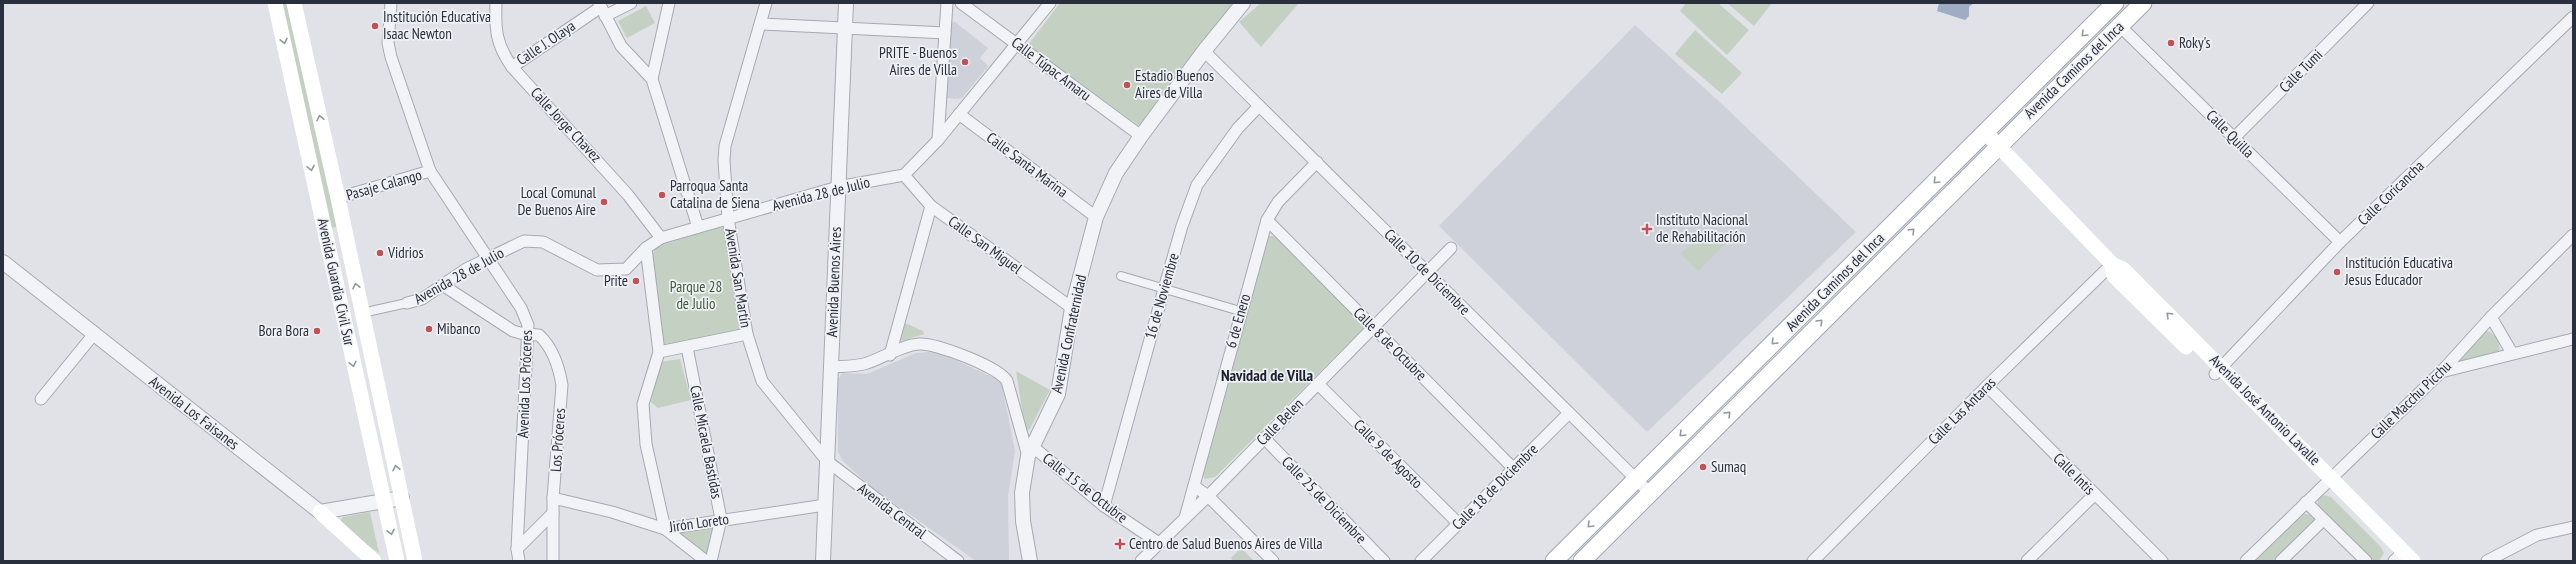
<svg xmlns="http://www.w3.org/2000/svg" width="2576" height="564" font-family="'PT Sans Narrow',sans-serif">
<rect width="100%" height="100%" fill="#e0e2e7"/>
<g fill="#ced1d9">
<path d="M949,22h6l33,26 -8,10 8,8 -26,32 -4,1 -11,-1 -1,-3z"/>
<path d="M1635,25l89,81 132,126 -209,200 -208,-206z"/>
<path d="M928,352l14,2 59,27 14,70 -7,45 1,65h-33l-105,-74 -28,-26 -5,-9v-73l4,-6 25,1 49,-21z"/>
</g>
<g fill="#c4d1c2">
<path d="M280,3h8l51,224 -9,1z"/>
<path d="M1060,3h171l1,1 -93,122 -111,-81z"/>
<path d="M1261,3h38l-38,44 -22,-25z"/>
<path d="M1686,3h32l31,27 -22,25 -47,-44z"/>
<path d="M1727,3h45l-18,23z"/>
<path d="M646,6l9,17 -28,15 -9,-17z"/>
<path d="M1695,30l47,43 -20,21 -47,-40z"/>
<path d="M720,226l4,3 17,98 -2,4 -75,15 -13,-89 5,-10z"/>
<path d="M1707,229l17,16 -26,26 -17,-17z"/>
<path d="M1270,236h4l89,88 1,4 -149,149 -10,2 -4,-5 64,-237z"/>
<path d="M903,322l20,9 1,3 -23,7z"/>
<path d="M2486,331c8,1 15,12 13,20l-47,13z"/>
<path d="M680,359l11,41 -33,8 -7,-6 9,-40z"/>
<path d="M1016,371l34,19 -21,40 -4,-1z"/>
<path d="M2324,495l7,2 50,50 3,6 -5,8h-8l-54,-55 1,-6z"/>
<path d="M370,512l9,41 -36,-25 -3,-7 3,-4z"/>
<path d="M2302,513l12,3 1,7 -39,38h-22z"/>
<path d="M714,528l-7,26 -30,-20z"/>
<path d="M1241,548l13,13h-21l-2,-3z"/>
</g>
<path fill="#9eadc4" d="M1939,3h35l-5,4v9l-4,4 -28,-9z"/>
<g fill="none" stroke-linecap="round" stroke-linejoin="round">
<g stroke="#a6a9b1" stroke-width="10">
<g id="pedestrian">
<path d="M1121,276l119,35"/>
<path d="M362,313l45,-10"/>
</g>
</g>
<g stroke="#a6a9b1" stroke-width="13">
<g id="minor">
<path d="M391,3l-3,40 3,14 39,114 91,137 7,17 -11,224 2,12"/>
<path d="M496,3c-1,27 0,41 16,64l116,128 33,43"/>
<path d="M599,3l22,43 31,33 46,148"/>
<path d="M766,3l-41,143 -1,15 4,57 19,116 15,47 65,80 131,100"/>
<path d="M961,3l180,133"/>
<path d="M605,16l26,-13"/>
<path d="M761,24l184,9"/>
<path d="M2120,26l220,216"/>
<path d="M1204,51l446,442"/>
<path d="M512,67l89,-60"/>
<path d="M652,79l17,-76"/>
<path d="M959,114l137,103"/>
<path d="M2234,138l134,-135"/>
<path d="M938,140l9,-137"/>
<path d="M904,175l27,31 141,102"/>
<path d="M338,198l92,-27"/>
<path d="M1267,220l246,248"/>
<path d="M646,248l13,104 -16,52 3,40 19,85 41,32"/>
<path d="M444,286l69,45 11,3 15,1c13,12 20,32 23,50l-9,113v63"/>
<path d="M407,303l15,-4 44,-30 58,-28 19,1 54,28 29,-1 20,-21 15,-10 177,-51 66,-12 34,-35 112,-137"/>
<path d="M2491,317l21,36"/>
<path d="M687,347l34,172 -10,42"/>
<path d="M659,352l88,-18"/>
<path d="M890,355l41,-149"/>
<path d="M830,367c12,-1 26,0 37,-4 16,-5 35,-18 52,-19 17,-1 80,23 88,37l21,75"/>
<path d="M2441,372l132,-33"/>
<path d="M2215,374l125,-132 233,-225"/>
<path d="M1318,384l140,139"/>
<path d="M1987,386l175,175"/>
<path d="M41,399l53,-65"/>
<path d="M1264,438l120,123"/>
<path d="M1032,446l72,60 55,37"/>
<path d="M1194,486l14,10 65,65"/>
<path d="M553,498l59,14 53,17 160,-24"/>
<path d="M2306,502l60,59"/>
<path d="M1104,506l60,-217 18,-63 15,-41 41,-57 21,-22"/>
<path d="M1185,518l82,-298 11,-18 39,-40"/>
<path d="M517,549l36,-36"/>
<path d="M1141,561l67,-65 243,-248"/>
<path d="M1421,561l148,-148"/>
<path d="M1813,561l174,-175 125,-122"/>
<path d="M2027,561l68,-67"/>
<path d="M2246,561l195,-189 50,-55 82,-82"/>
<path d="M2281,561l42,-41"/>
<path d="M2394,561l10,-10"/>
<path d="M2487,561l50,-26 36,-8"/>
</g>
</g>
<g stroke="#a6a9b1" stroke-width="16">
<g id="tertiary">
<path d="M3,262l317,250 82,-14"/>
<path d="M823,561l23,-558"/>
<path d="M1030,561l-7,-40 -1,-28 6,-37 30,-62 14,-86 24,-91 20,-44 25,-37 63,-85 39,-48"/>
</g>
</g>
<g stroke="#a0a6b2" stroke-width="19">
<g id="primary">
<path d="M1554,561l561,-558"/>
<path d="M1582,561l561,-558"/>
</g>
</g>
<use href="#pedestrian" stroke="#f2f3f6" stroke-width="8"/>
<use href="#minor" stroke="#f2f3f6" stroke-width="11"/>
<use href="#tertiary" stroke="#f2f3f6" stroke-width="14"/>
<g stroke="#fff" stroke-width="15">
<path d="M275,3l122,558"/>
<path d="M294,3l44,195 77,363"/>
<path d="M1985,132l127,132 11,5 290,292"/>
<path d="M2112,264l2,12 72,71"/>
<path d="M320,512l54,49"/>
</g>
<use href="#primary" stroke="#fff" stroke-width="17"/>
</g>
<defs><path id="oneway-chevron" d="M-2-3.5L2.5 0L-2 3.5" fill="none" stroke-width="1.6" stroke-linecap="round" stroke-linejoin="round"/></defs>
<g stroke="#94979e">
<use href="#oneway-chevron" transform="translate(2084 34) rotate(135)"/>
<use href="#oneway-chevron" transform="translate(284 41) rotate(78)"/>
<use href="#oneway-chevron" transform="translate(320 118) rotate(-103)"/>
<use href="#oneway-chevron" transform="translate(311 168) rotate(78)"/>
<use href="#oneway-chevron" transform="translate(1936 181) rotate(135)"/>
<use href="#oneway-chevron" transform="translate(1912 231) rotate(-45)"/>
<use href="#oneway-chevron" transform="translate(356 286) rotate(-102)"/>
<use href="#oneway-chevron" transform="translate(2169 315) rotate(-135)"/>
<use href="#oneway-chevron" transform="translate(1820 322) rotate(-45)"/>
<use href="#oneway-chevron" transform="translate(1774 342) rotate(135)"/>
<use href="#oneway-chevron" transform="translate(353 364) rotate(77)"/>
<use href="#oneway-chevron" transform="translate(1728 414) rotate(-45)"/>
<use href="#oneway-chevron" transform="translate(1682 434) rotate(135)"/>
<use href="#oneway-chevron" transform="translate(396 468) rotate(-102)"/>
<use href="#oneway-chevron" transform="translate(1590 525) rotate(135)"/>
<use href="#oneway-chevron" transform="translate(391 532) rotate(78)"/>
</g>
<g fill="#c15156" stroke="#eff1f5" stroke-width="1.5">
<circle cx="375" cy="26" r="4"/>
<circle cx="2171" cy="43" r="4"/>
<circle cx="965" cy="62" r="4"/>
<circle cx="1127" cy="85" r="4"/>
<circle cx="662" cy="195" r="4"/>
<circle cx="604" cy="202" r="4"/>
<path d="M1645 223h4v4h4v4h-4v4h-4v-4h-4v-4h4z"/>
<circle cx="380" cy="253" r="4"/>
<circle cx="2337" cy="272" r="4"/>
<circle cx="636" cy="281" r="4"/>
<circle cx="429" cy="329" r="4"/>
<circle cx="317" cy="331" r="4"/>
<circle cx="1703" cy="467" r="4"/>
<path d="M1118 538h4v4h4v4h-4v4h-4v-4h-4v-4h4z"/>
</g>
<g text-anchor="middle" stroke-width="3.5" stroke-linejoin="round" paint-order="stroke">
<g font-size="15" fill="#2a2f3d" stroke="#eff1f5" text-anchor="start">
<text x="383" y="22">Institución Educativa<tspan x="383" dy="17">Isaac Newton</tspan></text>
<text x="2179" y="48">Roky's</text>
<text x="957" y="58" text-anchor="end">PRITE - Buenos<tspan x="957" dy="17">Aires de Villa</tspan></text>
<text x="1135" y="81">Estadio Buenos<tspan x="1135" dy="17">Aires de Villa</tspan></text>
<text x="670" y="191">Parroqua Santa<tspan x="670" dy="17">Catalina de Siena</tspan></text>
<text x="596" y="198" text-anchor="end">Local Comunal<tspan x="596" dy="17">De Buenos Aire</tspan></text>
<text x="1656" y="225">Instituto Nacional<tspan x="1656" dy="17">de Rehabilitación</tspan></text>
<text x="388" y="258">Vidrios</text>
<text x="2345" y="268">Institución Educativa<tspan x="2345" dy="17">Jesus Educador</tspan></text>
<text x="628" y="286" text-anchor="end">Prite</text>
<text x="437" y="334">Mibanco</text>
<text x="309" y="336" text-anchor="end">Bora Bora</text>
<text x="1711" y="472">Sumaq</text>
<text x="1129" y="549">Centro de Salud Buenos Aires de Villa</text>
</g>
<g font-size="15" fill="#2a2f3d" stroke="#eff1f5">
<text transform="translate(546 43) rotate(-34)" y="5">Calle J. Olaya</text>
<text transform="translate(1051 69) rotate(37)" y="5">Calle Túpac Amaru</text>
<text transform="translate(2074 70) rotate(-44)" y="5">Avenida Caminos del Inca</text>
<text transform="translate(2301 71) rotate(-45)" y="5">Calle Tumi</text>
<text transform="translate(566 125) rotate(47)" y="5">Calle Jorge Chavez</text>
<text transform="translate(2230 134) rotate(45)" y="5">Calle Quilla</text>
<text transform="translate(1027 165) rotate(37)" y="5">Calle Santa Marina</text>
<text transform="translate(384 185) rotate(-16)" y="5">Pasaje Calango</text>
<text transform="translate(2391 193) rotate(-44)" y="5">Calle Coricancha</text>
<text transform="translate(821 194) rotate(-14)" y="5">Avenida 28 de Julio</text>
<text transform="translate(985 245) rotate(36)" y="5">Calle San Miguel</text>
<text transform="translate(1427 272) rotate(45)" y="5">Calle 10 de Diciembre</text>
<text transform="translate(459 276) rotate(-29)" y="5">Avenida 28 de Julio</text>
<text transform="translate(738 278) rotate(81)" y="5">Avenida San Martín</text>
<text transform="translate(336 282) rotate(78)" y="5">Avenida Guardia Civil Sur</text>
<text transform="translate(834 282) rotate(-88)" y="5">Avenida Buenos Aires</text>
<text transform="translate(1835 282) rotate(-45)" y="5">Avenida Caminos del Inca</text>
<text transform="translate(1162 296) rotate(-74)" y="5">16 de Noviembre</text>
<text transform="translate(1238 321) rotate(-74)" y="5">6 de Enero</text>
<text transform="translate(1069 334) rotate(-78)" y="5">Avenida Confraternidad</text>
<text transform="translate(1390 344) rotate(45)" y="5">Calle 8 de Octubre</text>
<text transform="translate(525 384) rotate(-88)" y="5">Avenida Los Próceres</text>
<text transform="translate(2411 400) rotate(-44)" y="5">Calle Macchu Picchu</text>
<text transform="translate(2265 410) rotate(45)" y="5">Avenida José Antonio Lavalle</text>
<text transform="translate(1962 411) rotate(-45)" y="5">Calle Las Antaras</text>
<text transform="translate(194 413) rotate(38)" y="5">Avenida Los Faisanes</text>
<text transform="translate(1280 422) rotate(-45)" y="5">Calle Belen</text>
<text transform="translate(558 440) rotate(-86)" y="5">Los Próceres</text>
<text transform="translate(706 442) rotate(79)" y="5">Calle Micaela Bastidas</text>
<text transform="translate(1388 454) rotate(45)" y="5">Calle 9 de Agosto</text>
<text transform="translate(2074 474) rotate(45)" y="5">Calle Intis</text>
<text transform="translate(1495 487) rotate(-45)" y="5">Calle 18 de Diciembre</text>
<text transform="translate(1085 488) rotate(38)" y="5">Calle 15 de Octubre</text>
<text transform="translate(1324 500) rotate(46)" y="5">Calle 25 de Diciembre</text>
<text transform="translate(892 511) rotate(37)" y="5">Avenida Central</text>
<text transform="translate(699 523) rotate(-8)" y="5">Jirón Loreto</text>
</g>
<g font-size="15" fill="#3b5839" stroke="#eff1f5">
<text x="696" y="292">Parque 28<tspan x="696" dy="17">de Julio</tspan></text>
</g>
<g font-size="16" font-weight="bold" fill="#1c202e" stroke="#eff1f5">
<text x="1267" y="381">Navidad de Villa</text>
</g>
</g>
<rect width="2576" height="564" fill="none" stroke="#2a2f3d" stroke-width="8"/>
</svg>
